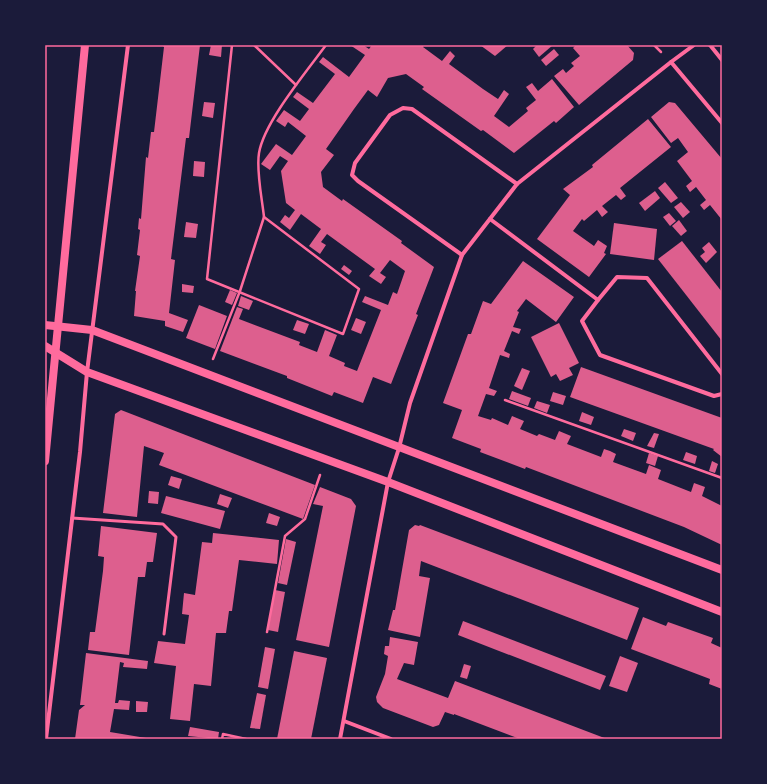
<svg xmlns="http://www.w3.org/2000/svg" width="767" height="784" font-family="Jost,sans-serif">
<rect width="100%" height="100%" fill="#1b1b3a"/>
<g fill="#dd5f8e">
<path d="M162,45h38l-11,93h-3l-15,121 4,1 -6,53 19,7 -5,12 -18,-6v-5l-31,-5 2,-25h-1l5,-35 -3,-1 3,-25 -2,-1 1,-11 2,1 5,-62 2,1 3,-26h3l10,-85z"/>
<path d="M211,45h11l-1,12 -12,-2z"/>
<path d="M350,45h13l6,4 3,-4h52l-1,2 19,14 8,-10 5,5 -6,8 34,25 15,10 6,-9 5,4 -15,22 15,11 19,-16 -2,-3 10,-8 -10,-13 6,-4 6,8 14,-12 22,28 -18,16 -2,-2 -40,32 -31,-23 -2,1 -59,-42 2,-2 -18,-13 -18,4 -11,19 -9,-7 -14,19 -28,40 8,6 -13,17 2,15 19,14 1,-2 59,42 -1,2 33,24 -18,47 2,1 -27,69 -18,-7 -10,26 -29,-11 -2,4 -45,-18v-2l-67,-25 17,-44 6,2 -4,10 61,23 -1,3 18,7 8,-22 12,5 -8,21 16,7 -1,3 13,5 24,-61 -19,-8 3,-6 23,9 5,-13 4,2 8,-23 -15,-11 -10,13 6,4 -5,7 -12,-8 6,-7 -48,-35 -6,8 5,3 -6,9 -11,-8 12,-17 -20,-15 -11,16 -10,-8 5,-7 4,3 6,-8 -9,-7 -5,-32 7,-10 -8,-5 -10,14 -9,-6 15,-20 16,11 14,-19 -18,-14 -3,5 -9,-6 8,-11 16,11 9,-12 -16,-12 4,-5 16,11 22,-29 -16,-12 4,-5 26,20 16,-22z"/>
<path d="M480,45h28l-13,11z"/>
<path d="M537,45h16l-14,12 -6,-8z"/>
<path d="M576,45h51l7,8 -1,7 -54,45 -25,-29 9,-7 3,4 8,-7 -3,-3 9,-7 -7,-8z"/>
<path d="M554,49l5,6 -13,11 -5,-6z"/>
<path d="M204,102l11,1 -2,15 -11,-2z"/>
<path d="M669,102l6,1 47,56v61l-12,-15 -6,5 -4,-5 6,-5 -10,-13 -6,5 -4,-6 6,-5 -15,-20 11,-9 -10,-14 -7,5 -20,-26z"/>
<path d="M648,119l23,28 -51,41 6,8 -5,4 -5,-5 -14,11 6,6 -6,5 -5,-7 -13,11 -2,-2 -9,12 21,15 4,-6 9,6 -3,7 2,1 -17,23 -52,-38 33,-44 -7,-6 30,-22 -1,-2z"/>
<path d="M194,161l11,1 -1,15 -11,-1z"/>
<path d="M665,182l13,16 -7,5 -13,-15z"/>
<path d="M655,191l5,7 -15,13 -6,-8z"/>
<path d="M681,202l9,10 -7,6 -9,-11z"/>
<path d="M669,213l7,8 -6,5 -7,-9z"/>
<path d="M679,220l8,11 -6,5 -9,-10z"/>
<path d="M186,222l12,2 -2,14 -12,-1z"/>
<path d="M614,223l43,6 -3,31 -44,-6z"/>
<path d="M682,241l40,51v49l-64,-82z"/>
<path d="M709,242l8,10 -11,11 -6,-7 5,-4 -3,-4z"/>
<path d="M523,261l51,36 -18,25 -30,-23 -9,12 2,1 -6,15 8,2 -2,5 -7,-3 -8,20 6,3 -1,4 -9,-3 -11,33 8,3 -3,5 -8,-2 -8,22 13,4 1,-2 16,7 4,-9 12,5 -4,8 17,7 2,-2 16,6 4,-9 12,5 -4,8 34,13 3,-8 6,2 6,3 -3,8 33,12 3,-9 12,5 -3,9 33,13 3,-9 11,4 -3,9 20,10v39l-38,-18 -158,-60 -1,2 -45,-17 1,-3 -29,-11 10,-28 -19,-7 25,-69h3l12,-33 8,3z"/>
<path d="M344,265l8,6 -3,4 -8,-6z"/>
<path d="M182,284l12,2 -1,7 -11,-1z"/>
<path d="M230,290l7,3 -5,12 -7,-3z"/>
<path d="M241,296l12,5 -4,9 -11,-4z"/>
<path d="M199,305l28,11 -12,33 -29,-11z"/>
<path d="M356,318l10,4 -5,12 -10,-4z"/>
<path d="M297,320l12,4 -4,10 -12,-4z"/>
<path d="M559,323l20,40 -10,5 4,7 -13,6 -4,-7 -5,3 -20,-40z"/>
<path d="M581,367l141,51v39l-9,-7 1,-1 -144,-52z"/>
<path d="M522,368l8,3 -8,19 -8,-4z"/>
<path d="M512,391l19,7 -3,8 -19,-7z"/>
<path d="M553,392l13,4 -3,9 -13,-4z"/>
<path d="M537,401l13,4 -3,8 -13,-5z"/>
<path d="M121,410l194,75 -12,34 -144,-54 5,-12 -20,-7 -7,71 -34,-4 12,-99z"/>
<path d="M582,412l12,5 -3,8 -12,-4z"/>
<path d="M624,429l12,4 -3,8 -12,-5z"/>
<path d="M654,433l5,1 -5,14 -7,-2z"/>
<path d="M686,452l11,4 -2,8 -12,-4z"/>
<path d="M649,453l9,3 -3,10 -9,-3z"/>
<path d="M712,461l6,3 -3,9 -6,-2z"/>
<path d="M171,476l11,3 -3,10 -11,-4z"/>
<path d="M320,487l31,12 5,7 -27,141 -33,-7 27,-134 -10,-2z"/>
<path d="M149,491l10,1 -1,12 -10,-1z"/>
<path d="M220,494l12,4 -4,10 -11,-4z"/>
<path d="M166,496l59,15 -5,18 -59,-16z"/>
<path d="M269,513l11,4 -3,9 -11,-3z"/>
<path d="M415,525l4,1 1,-1 219,83 -12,32 -206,-79 -2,15 11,2 -10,59 -32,-7 5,-20h2l14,-80z"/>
<path d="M101,526l56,7 -4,29h-6l-2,15h-7l-9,78 -41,-5 2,-18h5l8,-61 1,-14 -6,-1z"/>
<path d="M213,533l66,7 -2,24 -38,-4 -7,51h-3l-3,22h-10l-5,53 -17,-2 -4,37 -20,-2 6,-53 -22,-3 4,-22 27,3 4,-29 -7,-1 2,-21 11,2 7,-53 10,1z"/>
<path d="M286,539l10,3 -9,43 -9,-2z"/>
<path d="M275,590l10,2 -7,40 -10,-2z"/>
<path d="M643,617l23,9 2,-4 45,16 -2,5 11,5v41l-13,-5 1,-5 -79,-30z"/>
<path d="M463,621l143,55 -6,14 -142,-55z"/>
<path d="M390,637l28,5 -4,23 -10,-2 -7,16 51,19 7,-17 152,58h-87l-66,-25v1l-9,-3 -6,13 -6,2 -50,-19 -6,-6 -1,-5 9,-23 3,-18 -4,-2 1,-8h4z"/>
<path d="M265,647l10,2 -7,40 -10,-2z"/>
<path d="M294,651l33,7 -16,81h-34z"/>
<path d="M86,653l62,8 -1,8 -24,-2 1,-4 -4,-1 -5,41h3l1,-3 11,1 -1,9 -15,-1 -4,23 42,7h-77l4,-29 6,-5h-5z"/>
<path d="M620,656l18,7 -11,29 -18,-6z"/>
<path d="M464,664l7,2 -4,13 -7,-2z"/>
<path d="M257,693l9,2 -6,34 -10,-1z"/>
<path d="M136,701l12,1 -1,10h-11z"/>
<path d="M190,727l29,5 -1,7 -30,-3z"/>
</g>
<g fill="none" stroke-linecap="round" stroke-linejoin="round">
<g stroke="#ff6b9d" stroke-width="2.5">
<path d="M232,45l-25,234 136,55 16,-45 -95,-72c-2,-19 -8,-46 -5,-64 5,-31 48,-82 67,-108"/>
<path d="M254,45l42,40"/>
<path d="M654,45l7,7"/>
<path d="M213,359l27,-68 24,-74"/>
<path d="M505,400l217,78"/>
<path d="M267,632l18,-96 20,-17 15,-44"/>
<path d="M222,739l1,-5 23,5"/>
</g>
<path stroke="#ff6b9d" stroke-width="3" d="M72,518l91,6 13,13 -12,97"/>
<g stroke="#ff6b9d" stroke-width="4">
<path d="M694,45l-23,17 51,61"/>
<path d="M710,45l12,15"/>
<path d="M490,219l108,81 19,-23 30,1 75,96"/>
<path d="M462,255l-104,-74 -6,-6 3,-12 35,-48 13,-7 9,1 105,75"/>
<path d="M598,300l-16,21 18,34 114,41 8,-2"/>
<path d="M344,721l47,18"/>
<path d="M46,739l34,-287 7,-80 41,-327"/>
<path d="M340,739l48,-257 11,-34 11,-45 52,-148 55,-71 154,-122"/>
</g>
<g stroke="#ff6b9d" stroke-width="8">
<path d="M45,325l47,5 630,240"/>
<path d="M45,346l42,26 301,110 334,130"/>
<path d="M45,461l40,-416"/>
</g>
</g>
<rect width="767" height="784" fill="none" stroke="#1b1b3a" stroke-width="92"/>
<rect x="46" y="46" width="675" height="692" fill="none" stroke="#ff6b9d" stroke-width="1.5"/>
</svg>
